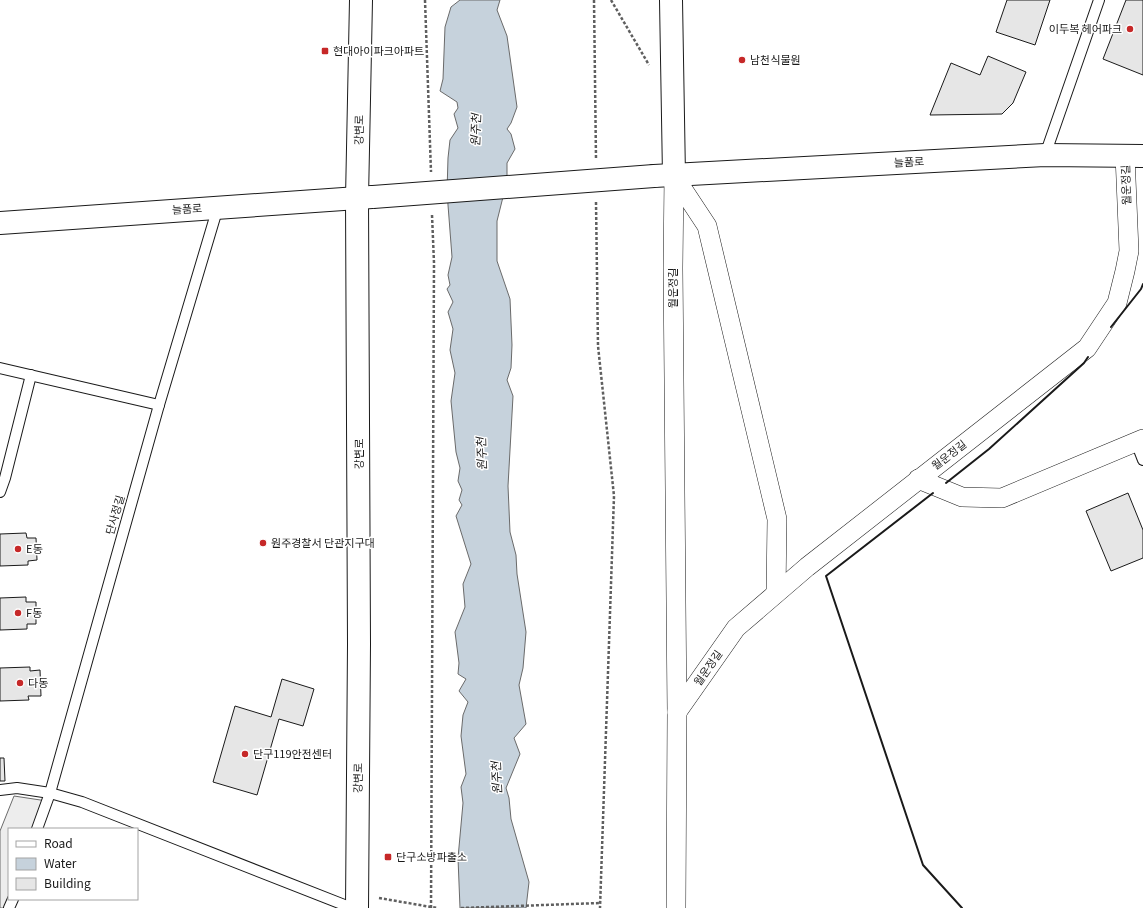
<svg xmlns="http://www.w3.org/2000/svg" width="1143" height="908" font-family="Georgia,'Noto Sans KR',serif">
<rect width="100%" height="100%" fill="#fff"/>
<path fill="#ededed" stroke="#6a6a6a" d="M14,796l33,5 -10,28h-28l1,79h-10v-77z"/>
<path fill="#c6d2dc" stroke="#6a6a6a" d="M460,0h40l-3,10 10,26 10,71 -6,16 -4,6 4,5 4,15 -8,14v12l-3,6 -1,16 -6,24v40l13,38 2,46 -1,23 -4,12 6,16 -5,90 2,46 6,23 1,19 9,58 -3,36 -4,17 7,39 -12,14 6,16 -14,34 3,10 2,21 18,63 -3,26h-66l-2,-50 5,-55 -2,-16 5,-13 -5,-38 2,-21 5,-13 -9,-11 7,-12 -8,-5 1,-11 -4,-31 10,-25 -2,-23 8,-20 -15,-48 6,-11 -3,-5 3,-10 -4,-9 2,-13 -4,-16 -5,-51 4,-28 -5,-23 3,-21 -5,-17 5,-10 -6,-13 3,-4 -2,-10 4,-18 -5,-65 1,-34 2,-18 8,-12 -4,-14 4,-6 -1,-6 -17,-11 3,-12 2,-52 6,-20z"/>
<g fill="#e6e6e6" stroke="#1a1a1a">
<path d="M1007,0h43l-15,45 -39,-13z"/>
<path d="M1126,0h17v75l-40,-16z"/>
<path d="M988,56l38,16 -13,31 -11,11 -72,1 21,-52 29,12z"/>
<path d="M1128,493l15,37v28l-32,13 -25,-60z"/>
<path d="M26,533l1,5h9l1,22 -9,1v4l-28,1v-32z"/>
<path d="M26,597v5h10v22h-9v5l-27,1v-32z"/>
<path d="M30,667v4l10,-1 1,26h-13l1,4 -29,1v-33z"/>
<path d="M282,679l32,10 -11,37 -24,-7 -22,76 -44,-13 22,-76 36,11z"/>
<path d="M0,758h4l1,23h-5z"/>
</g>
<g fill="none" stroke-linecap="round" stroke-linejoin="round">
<g stroke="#1a1a1a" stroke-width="12">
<g id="service">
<path d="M1045,155l54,-155"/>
<path d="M0,368l159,37"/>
<path d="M1136,442l7,18"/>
<path d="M0,492l5,-14 26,-103"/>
<path d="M0,790l17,-2 33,5 32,9 270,106"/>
<path d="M37,829l13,-36 109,-388 59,-198"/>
<path d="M9,908l4,-9"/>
</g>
</g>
<g stroke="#1a1a1a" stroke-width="20">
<g id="minor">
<path d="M674,176l-1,92 4,444 -1,196"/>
<path d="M674,176l33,50 70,293 -1,74"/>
<path d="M918,479l44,18 40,1 141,-59"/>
<path d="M677,712l59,-84 71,-61 280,-219 30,-45 8,-32 4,-20 -4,-96"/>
</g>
</g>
<g stroke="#1a1a1a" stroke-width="24">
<g id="tertiary">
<path d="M671,0l3,176"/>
<path d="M654,176l391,-21 98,1"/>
<path d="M0,223l372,-26"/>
<path d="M357,908l2,-264 -2,-446 4,-198"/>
</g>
</g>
<g stroke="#5f5f5f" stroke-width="2.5" stroke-dasharray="3 2" stroke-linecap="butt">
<path d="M425,0l6,172"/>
<path d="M594,0l2,159"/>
<path d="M611,0l38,65"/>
<path d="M596,202l2,144 16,150 -14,412"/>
<path d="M379,898l58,10"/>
<path d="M431,908l3,-645 -2,-48"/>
<path d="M461,908l139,-5"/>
</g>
<use href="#service" stroke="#fff" stroke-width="10"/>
<use href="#minor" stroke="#fff" stroke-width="19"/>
<use href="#tertiary" stroke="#fff" stroke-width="22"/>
<g stroke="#1a1a1a" stroke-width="24" stroke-linecap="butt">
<path id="tertiary-bridge" d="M373,197l281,-21"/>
</g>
<use href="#tertiary-bridge" stroke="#fff" stroke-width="22"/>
<g stroke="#1a1a1a" stroke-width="2">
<path d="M1111,327l30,-38 2,-5"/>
<path d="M946,483l43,-34 95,-86 4,-6"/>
<path d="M933,493l-107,83 97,289 39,43"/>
</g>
</g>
<g fill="#c62828" stroke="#fff" stroke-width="1.5">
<circle cx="1130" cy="29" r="4"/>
<rect x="321" y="47" width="8" height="8" rx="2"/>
<circle cx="742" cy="60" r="4"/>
<circle cx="263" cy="543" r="4"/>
<circle cx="18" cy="549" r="4"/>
<circle cx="18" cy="613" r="4"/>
<circle cx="20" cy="683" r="4"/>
<circle cx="245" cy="754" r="4"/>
<rect x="384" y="853" width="8" height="8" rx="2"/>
</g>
<g text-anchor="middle" stroke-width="3" stroke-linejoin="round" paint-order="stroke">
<g font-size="11" fill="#1a1a1a" stroke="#fff" text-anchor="start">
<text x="1122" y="33" text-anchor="end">이두복 헤어파크</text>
<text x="333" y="55">현대아이파크아파트</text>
<text x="750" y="64">남천식물원</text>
<text x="271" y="547">원주경찰서 단관지구대</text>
<text x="26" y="553">E동</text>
<text x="26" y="617">F동</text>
<text x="28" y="687">다동</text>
<text x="253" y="758">단구119안전센터</text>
<text x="396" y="861">단구소방파출소</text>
</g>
<g font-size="11" fill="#1a1a1a" stroke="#fff">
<text transform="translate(359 130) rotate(-89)" y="4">강변로</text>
<text transform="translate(909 162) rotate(-3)" y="4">늘품로</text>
<text transform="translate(1126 185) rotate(-92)" y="4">월운정길</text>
<text transform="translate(187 209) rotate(-4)" y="4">늘품로</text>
<text transform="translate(673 288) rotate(-90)" y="4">월운정길</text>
<text transform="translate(359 454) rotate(-90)" y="4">강변로</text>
<text transform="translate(949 455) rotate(-38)" y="4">월운정길</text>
<text transform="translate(115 515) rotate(-74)" y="4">단사정길</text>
<text transform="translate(708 668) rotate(-55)" y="4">월운정길</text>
<text transform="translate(358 778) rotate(-89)" y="4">강변로</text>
</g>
<g font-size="12" font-style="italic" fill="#1a1a1a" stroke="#fff">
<text transform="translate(476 130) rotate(-88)" y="4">원주천</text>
<text transform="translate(482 454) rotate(-92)" y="4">원주천</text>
<text transform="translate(497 778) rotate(-93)" y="4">원주천</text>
</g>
</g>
<rect x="8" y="828" width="130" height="72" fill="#ffffff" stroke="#a3a3a3"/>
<rect x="16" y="841" width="20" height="6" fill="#ffffff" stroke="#a3a3a3"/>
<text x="44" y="848" font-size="12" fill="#1a1a1a">Road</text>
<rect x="16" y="858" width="20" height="12" fill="#c6d2dc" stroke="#a3a3a3"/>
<text x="44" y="868" font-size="12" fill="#1a1a1a">Water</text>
<rect x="16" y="878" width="20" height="12" fill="#e6e6e6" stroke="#a3a3a3"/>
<text x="44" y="888" font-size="12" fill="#1a1a1a">Building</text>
</svg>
